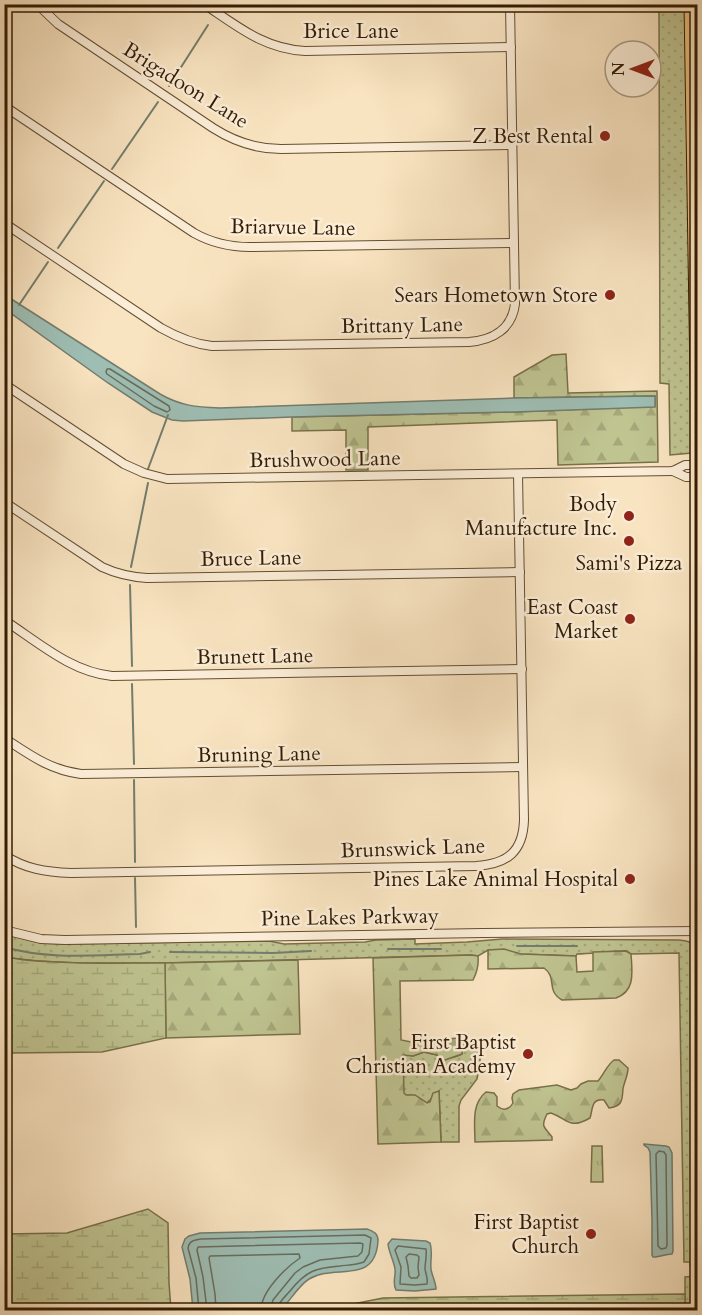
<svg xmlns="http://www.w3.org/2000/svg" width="702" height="1315" font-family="Cardo,serif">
<defs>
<pattern id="grass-dots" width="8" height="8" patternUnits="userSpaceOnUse" patternTransform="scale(1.5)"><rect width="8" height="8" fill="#bfc491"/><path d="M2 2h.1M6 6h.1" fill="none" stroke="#a5a87b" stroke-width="1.8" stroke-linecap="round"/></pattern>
<pattern id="forest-firs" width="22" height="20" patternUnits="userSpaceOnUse" patternTransform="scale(1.5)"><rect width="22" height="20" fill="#bfc491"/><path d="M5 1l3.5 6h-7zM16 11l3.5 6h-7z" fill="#a5a87b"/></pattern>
<pattern id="wetland-marsh" width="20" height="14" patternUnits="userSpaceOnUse" patternTransform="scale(1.5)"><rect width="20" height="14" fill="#bfc491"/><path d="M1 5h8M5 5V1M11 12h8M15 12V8" fill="none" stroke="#a5a87b"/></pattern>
<pattern id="park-tufts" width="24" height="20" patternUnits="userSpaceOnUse" patternTransform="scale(1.5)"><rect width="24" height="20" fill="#bfc491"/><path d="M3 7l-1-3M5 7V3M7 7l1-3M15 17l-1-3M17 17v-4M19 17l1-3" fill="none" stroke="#a5a87b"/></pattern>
</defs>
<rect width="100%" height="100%" fill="#f9e4c1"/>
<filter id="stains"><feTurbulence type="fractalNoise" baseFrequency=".00333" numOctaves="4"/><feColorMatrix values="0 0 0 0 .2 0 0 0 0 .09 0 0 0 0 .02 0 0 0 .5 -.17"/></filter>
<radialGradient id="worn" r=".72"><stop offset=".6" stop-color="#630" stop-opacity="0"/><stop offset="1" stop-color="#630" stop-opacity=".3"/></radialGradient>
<g fill="url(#grass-dots)" stroke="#79704a" stroke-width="1.5">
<path d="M659,5h26l7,448 -22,2 -1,-71 -9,-1z"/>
<path d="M4,934l36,9 25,1 204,-3 15,3 81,-2 11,-2 39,-1v5l52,-2 35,-3 177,1c10,1 14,2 19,11l-1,313 -7,1v-3h-6l-5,-309 -48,1c-4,-3 -5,-4 -9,-3 -16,0 -30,3 -45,3l-1,2 -55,-2 -33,-4 -10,6 -7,-1 -306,8h-87l-40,-2 -27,-3 -6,-2z"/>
<path d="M464,1034h4v7l12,-1v23l-3,16 -16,21 -2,6v36h-18l-2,-51 -12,12c-9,-5 -9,-8 -21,-8l-3,-2v-39l10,2 11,-4 13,3c8,5 17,3 25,-1z"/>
<path d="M697,1276v34h-12v-33z"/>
</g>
<g fill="url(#forest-firs)" stroke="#79704a" stroke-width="1.5">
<path d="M566,354l2,39 89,-2 1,71 -100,3 -1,-45 -189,7v43h-22v-40l-54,1v-14l223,-5 140,-6v-10l-141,2v-21l38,-22z"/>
<path d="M504,949l17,5 55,2 1,16 16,-1v-19l33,-1 5,3c1,17 5,37 -15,44l-54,2c-17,-10 -4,-22 -18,-32l-56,1v-19z"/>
<path d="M471,955l7,1c1,9 -1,16 -5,24l-73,1 1,59 20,4 19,-5 23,-1 -1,16 -17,6h-4l-4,-5 -13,-3 -11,4 -10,-1 1,38 2,2h9l12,8 3,-1 3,-9 6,-2 2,51 -63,2 -5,-186z"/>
<path d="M298,960l2,74 -134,4 -1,-75z"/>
<path d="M614,1060h5l9,8c0,8 -4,14 -5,21 -1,11 0,17 -14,19l-5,-8c-13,-2 -11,9 -14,18 -21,12 -22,1 -39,-5l-4,1c-7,14 -2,13 5,23v3l-77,2c0,-18 -4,-38 11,-50l8,1 3,4v9c6,5 12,4 16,-3l-1,-5 1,-4 6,-4 38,-5 14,5 6,-2 4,-4 7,-3h10c6,-7 9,-16 16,-21z"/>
</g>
<g fill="url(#wetland-marsh)" stroke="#79704a" stroke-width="1.5">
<path d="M5,956c15,5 34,5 51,6 36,2 73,1 109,1l1,75 -64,14 -93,1v88l-4,12z"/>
<path d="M148,1209l20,14 1,60 2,27h-166v-76l62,-1z"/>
<path d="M685,1294v16h-357l5,-2 50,-10z"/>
</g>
<path fill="url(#park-tufts)" stroke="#79704a" stroke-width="1.5" d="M592,1146h10l1,36h-12z"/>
<g fill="#9ebeb4" stroke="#737d6d" stroke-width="1.5">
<path d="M5,295l155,99c21,12 36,13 60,14l294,-10 141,-2v11l-140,5 -223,5 -109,4 -11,-1 -20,-8 -44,-29 -103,-74z"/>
<path d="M644,1144l22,2 3,1 3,6 1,98 -1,3c-6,0 -16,4 -19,3l-1,-2v-35l-2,-68 -2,-4 -4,-3z"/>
<path d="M367,1229c7,3 11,4 11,12 -3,45 -43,22 -69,38 -11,7 -19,22 -28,31h-88l-3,-31 -8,-32 3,-8 4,-3 11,-3z"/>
<path d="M392,1239l34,2 4,2c3,9 0,17 1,26 1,7 5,14 5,20l-21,2 -19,-1c-4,-8 0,-13 -1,-21 -1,-8 -6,-16 -7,-25z"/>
</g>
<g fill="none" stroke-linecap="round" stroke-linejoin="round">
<g stroke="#686d5c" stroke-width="1.5">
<path d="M107,369h3l59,37 1,4 -3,2 -13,-6 -47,-32 -1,-2z"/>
<path d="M659,1151l5,1 2,3 1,90 -1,3 -5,1 -3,-3 -2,-92z"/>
<path d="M398,1246l28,3c1,7 -1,13 -1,20 1,6 3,9 2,15l-12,1 -15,-1 1,-17 -6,-17z"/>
<path d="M409,1254l8,1 2,2 -1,10 1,8 -2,3h-6l-2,-2 -1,-10 -2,-9z"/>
<path d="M199,1310l-3,-32 -8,-30c1,-7 6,-8 13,-9l164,-4 6,3 -2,16 -5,8c-8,3 -16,3 -24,4 -25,2 -34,5 -50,25 -5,6 -12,11 -13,19"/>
<path d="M207,1310l-4,-33 -6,-27 1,-3 162,-4 3,1 -1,8 -4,4 -38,4 -17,7 -8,6 -22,27 -3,10"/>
<path d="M216,1310l-1,-16 -6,-36 1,-2 89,-2 1,4c-15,10 -39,34 -39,52"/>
</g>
<g stroke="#737d6d" stroke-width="2">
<path d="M169,86l39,-61"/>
<path d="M112,169l46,-67"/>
<path d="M58,248l46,-67"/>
<path d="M19,305l29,-43"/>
<path d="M148,469l20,-54"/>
<path d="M131,567l17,-84"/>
<path d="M130,585l2,81"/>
<path d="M132,684l2,80"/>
<path d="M134,780l1,82"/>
<path d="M135,878l1,49"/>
<path d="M517,946h60"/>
<path d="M4,947c45,13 90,8 136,7l10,-2"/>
<path d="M388,949h53"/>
<path d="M170,952l103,1 38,-2"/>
</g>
<g stroke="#644e32" stroke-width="10">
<g id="minor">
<path d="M37,4l21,20 155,104c22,14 43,21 68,21l231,-4"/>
<path d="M204,4c33,22 60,45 101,47l206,-4"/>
<path d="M4,106l190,127c18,10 36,14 56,14l264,-4"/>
<path d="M4,223l157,105c16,9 32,16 51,18l257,-4c24,-2 43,-13 46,-38l-5,-300"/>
<path d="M4,384l120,80 20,9 23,6 506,-8 12,-6h11"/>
<path d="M673,471l13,6h10"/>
<path d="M4,502l98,65c15,7 30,10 45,11l373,-6"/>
<path d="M4,620c34,22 67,52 108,56l410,-7"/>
<path d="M4,738c26,17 46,32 77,36l442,-7"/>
<path d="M4,855c21,14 42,17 67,18l405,-7c31,-2 47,-14 48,-46l-6,-346"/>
<path d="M4,930l37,9 24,1 418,-7 215,-2"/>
</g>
</g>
<g stroke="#331c03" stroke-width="11">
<path id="major" d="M689,4l9,560"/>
</g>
<use href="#minor" stroke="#fbedd7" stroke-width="8"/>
<use href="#major" stroke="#ecc280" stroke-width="9"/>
</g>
<g fill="#8f2418" stroke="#fbedd7" stroke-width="2">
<circle cx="605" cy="136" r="6"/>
<circle cx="610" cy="295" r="6"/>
<circle cx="629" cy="516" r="6"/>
<circle cx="629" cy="541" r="6"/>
<circle cx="630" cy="619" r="6"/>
<circle cx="630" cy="879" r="6"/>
<circle cx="528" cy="1054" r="6"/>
<circle cx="591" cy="1234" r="6"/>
</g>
<g text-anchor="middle" stroke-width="5" stroke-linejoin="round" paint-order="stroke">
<g font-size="21" fill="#331c03" stroke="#fbedd7">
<text x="351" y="38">Brice Lane</text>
<text transform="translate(186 85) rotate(32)" y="7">Brigadoon Lane</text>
<text transform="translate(293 227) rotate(1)" y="7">Briarvue Lane</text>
<text transform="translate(402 325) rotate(-1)" y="7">Brittany Lane</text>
<text transform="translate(325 459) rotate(-1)" y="7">Brushwood Lane</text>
<text transform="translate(251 558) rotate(-1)" y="7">Bruce Lane</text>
<text transform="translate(255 656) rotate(-1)" y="7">Brunett Lane</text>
<text transform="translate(259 754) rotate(-1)" y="7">Bruning Lane</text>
<text transform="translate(413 848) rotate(-2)" y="7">Brunswick Lane</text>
<text transform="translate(350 917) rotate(-1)" y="7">Pine Lakes Parkway</text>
</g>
<g font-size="21" fill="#331c03" stroke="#fbedd7" text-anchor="end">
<text x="593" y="143">Z Best Rental</text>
<text x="598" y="302">Sears Hometown Store</text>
<text x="617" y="511">Body<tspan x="617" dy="24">Manufacture Inc.</tspan></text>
<text x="629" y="570" text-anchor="middle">Sami's Pizza</text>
<text x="618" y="614">East Coast<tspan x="618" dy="24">Market</tspan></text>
<text x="618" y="886">Pines Lake Animal Hospital</text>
<text x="516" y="1049">First Baptist<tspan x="516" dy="24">Christian Academy</tspan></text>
<text x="579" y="1229">First Baptist<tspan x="579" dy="24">Church</tspan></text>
</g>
</g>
<rect width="702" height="1315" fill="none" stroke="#f9e4c1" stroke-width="24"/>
<rect x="6" y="6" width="690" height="1303" fill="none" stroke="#331c03" stroke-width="3"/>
<rect x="12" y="12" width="678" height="1291" fill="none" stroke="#331c03" stroke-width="1.5"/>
<g transform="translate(633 69) rotate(270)"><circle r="28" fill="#fbedd7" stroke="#ab9982" stroke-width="1.5"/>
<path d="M0-4.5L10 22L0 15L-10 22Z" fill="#8f2418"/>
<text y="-9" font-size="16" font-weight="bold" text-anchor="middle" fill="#331c03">N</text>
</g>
<rect width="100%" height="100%" filter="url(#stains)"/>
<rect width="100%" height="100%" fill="url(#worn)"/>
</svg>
